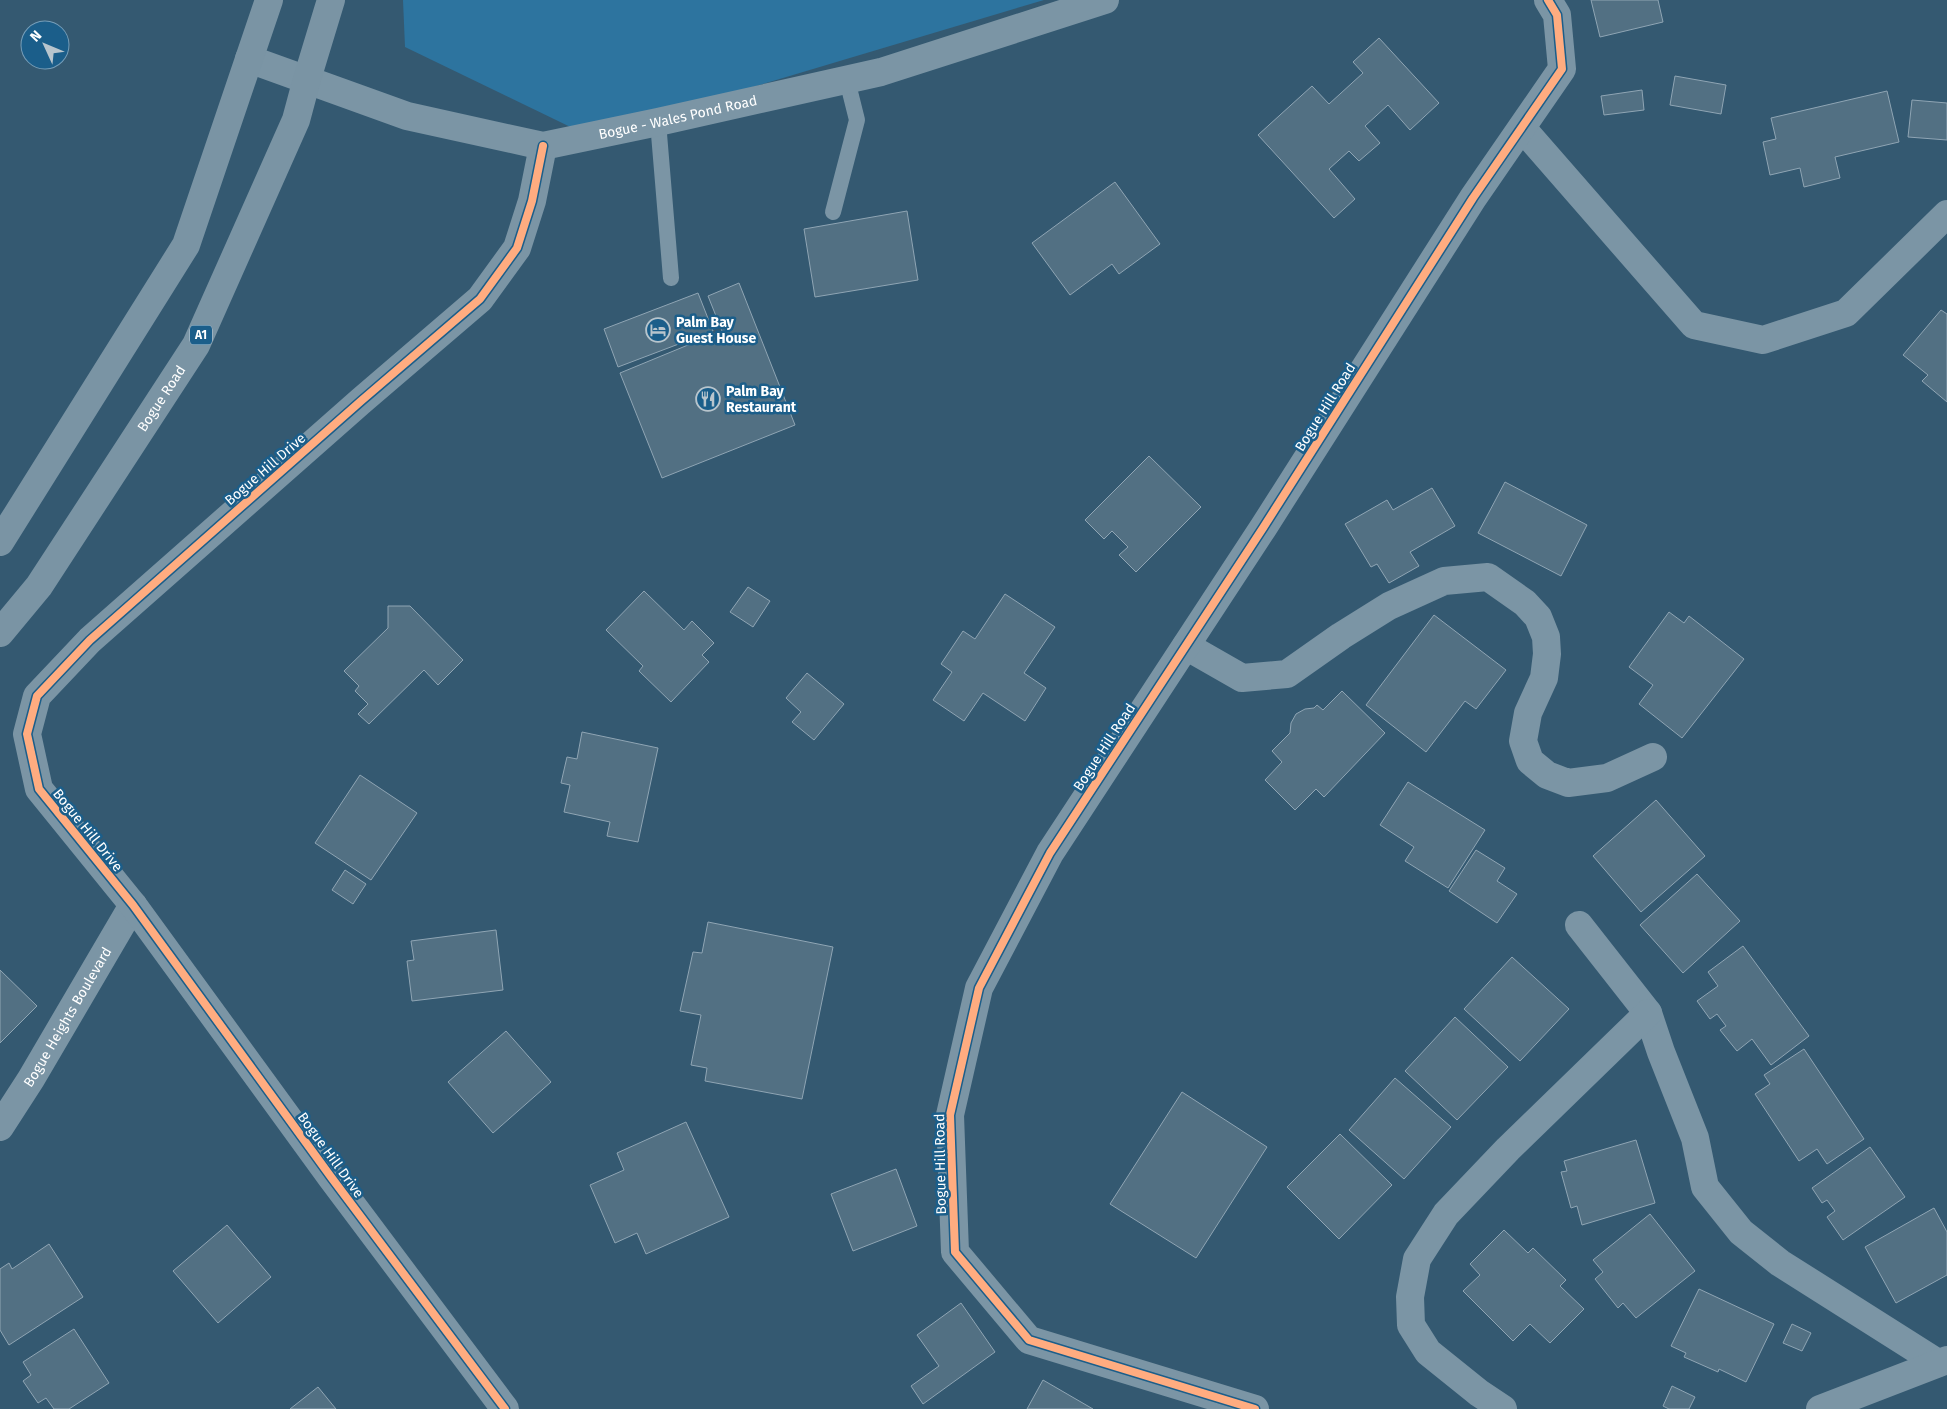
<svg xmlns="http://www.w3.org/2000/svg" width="1947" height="1409" font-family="'Fira Sans',sans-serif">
<rect width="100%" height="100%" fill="#345971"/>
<path fill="#2d749f" d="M403,0h641l-455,136 -184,-89z"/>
<g fill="#527083" stroke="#8fa5b4">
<path d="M1591,0h67l5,22 -63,15z"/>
<path d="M1379,38l60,65 -29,27 -22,-25 -23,21 15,17 -21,18 -10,-10 -20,18 26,30 -21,19 -76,-83 54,-49 17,18 34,-31 -10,-11z"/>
<path d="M1675,76l51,9 -5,29 -51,-9z"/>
<path d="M1642,90l2,20 -40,5 -3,-19z"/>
<path d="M1887,91l12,51 -64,15 5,21 -36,9 -4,-19 -30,7 -7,-33 13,-3 -5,-21z"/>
<path d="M1912,100l35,3v37l-39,-3z"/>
<path d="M1115,182l45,62 -41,30 -7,-10 -42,31 -38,-52z"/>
<path d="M907,211l11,69 -103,17 -11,-68z"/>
<path d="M739,283l56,142 -133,53 -42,-105 102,-42 -14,-35z"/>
<path d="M698,293l15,38 -95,36 -14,-38z"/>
<path d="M1941,310l6,4v88l-25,-21 6,-6 -25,-20z"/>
<path d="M1149,456l52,51 -65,65 -17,-17 9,-8 -16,-16 -8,8 -19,-19z"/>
<path d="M1505,482l82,43 -26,51 -83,-43z"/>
<path d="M1432,488l23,38 -45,26 9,14 -30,17 -12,-19 -6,3 -26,-43 42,-24 6,10z"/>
<path d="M748,587l22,14 -17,26 -23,-15z"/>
<path d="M644,591l40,39 8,-9 22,22 -12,12 7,7 -38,40 -32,-31 4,-5 -37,-36z"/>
<path d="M1005,594l50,33 -31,46 22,15 -21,33 -42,-28 -19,28 -31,-21 19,-28 -11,-8 22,-33 12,8z"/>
<path d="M388,606h22l53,54 -25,25 -14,-15 -55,54 -11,-10 10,-10 -13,-13 4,-5 -15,-15 44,-43z"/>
<path d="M1669,612l15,11 5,-7 55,43 -62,79 -43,-34 14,-19 -24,-18z"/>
<path d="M1434,615l72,55 -30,39 -11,-8 -39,51 -60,-47z"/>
<path d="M807,673l37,31 -30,36 -22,-18 9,-10 -15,-14z"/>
<path d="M1342,691l43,42 -61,64 -8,-8 -21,21 -30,-30 17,-18 -10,-11 18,-18 1,-10 5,-9 9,-5 9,-1 3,-3 6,5z"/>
<path d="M582,732l76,16 -20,94 -31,-6 3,-14 -46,-10 6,-27 -9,-2 6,-26 10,2z"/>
<path d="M360,775l57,38 -46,67 -56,-37z"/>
<path d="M1408,782l77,48 -37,58 -43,-27 9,-14 -34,-22z"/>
<path d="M1656,800l49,56 -64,56 -48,-56z"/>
<path d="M1476,850l29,18 -8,13 20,13 -20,29 -48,-32z"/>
<path d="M345,870l21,14 -13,20 -21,-14z"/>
<path d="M1697,874l43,47 -57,52 -43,-48z"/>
<path d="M708,922l125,25 -31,152 -97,-18 2,-13 -16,-3 10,-50 -21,-4 13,-59 9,1z"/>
<path d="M496,930l7,60 -91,11 -5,-40 7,-1 -3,-19z"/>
<path d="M1743,946l66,90 -38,29 -19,-26 -15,12 -17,-21 6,-4 -9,-12 -7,5 -13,-18 21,-15 -10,-14z"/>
<path d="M1512,957l57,52 -49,52 -56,-52z"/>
<path d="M0,970l37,36 -37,37z"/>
<path d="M1455,1017l53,50 -51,53 -52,-49z"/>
<path d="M506,1031l45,51 -58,51 -45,-51z"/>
<path d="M1804,1049l60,90 -37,25 -10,-15 -18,12 -44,-67 15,-10 -6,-9z"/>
<path d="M1395,1078l56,49 -47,52 -55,-49z"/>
<path d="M1182,1092l85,55 -71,111 -86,-54z"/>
<path d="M686,1122l43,95 -83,37 -9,-21 -22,10 -25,-58 34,-15 -7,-17z"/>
<path d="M1340,1134l52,51 -53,54 -52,-52z"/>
<path d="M1636,1140l19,63 -73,22 -5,-19 -6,2 -10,-36 6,-1 -3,-10z"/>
<path d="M1870,1147l35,50 -62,43 -16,-23 8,-6 -8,-11 -5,3 -10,-15z"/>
<path d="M896,1169l21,57 -64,25 -22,-57z"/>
<path d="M1934,1208l13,24v43l-51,28 -31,-56z"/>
<path d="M1650,1214l45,57 -59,47 -13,-15 -5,5 -23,-29 8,-7 -10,-12z"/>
<path d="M227,1225l44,52 -53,46 -45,-52z"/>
<path d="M1504,1230l24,23 5,-5 33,32 -6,6 24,23 -34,34 -20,-19 -17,17 -50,-50 17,-16 -10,-11z"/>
<path d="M49,1244l34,53 -74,48 -9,-15v-61l9,-6 3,6z"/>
<path d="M1699,1289l75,35 -28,58 -27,-13 -1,3 -34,-15 2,-4 -15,-7z"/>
<path d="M961,1303l34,49 -72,52 -12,-18 28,-20 -22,-31z"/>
<path d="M1792,1324l19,9 -9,18 -19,-8z"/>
<path d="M74,1329l35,54 -40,26h-15l-8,-11 -8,5 -15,-22 8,-6 -8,-13z"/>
<path d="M1043,1380l50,29h-66z"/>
<path d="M1672,1386l23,11 -6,12h-20l-6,-3z"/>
<path d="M318,1387l18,22h-46z"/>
</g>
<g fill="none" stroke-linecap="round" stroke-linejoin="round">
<g stroke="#7b95a5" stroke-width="16">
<path d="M658,122l13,156"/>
<path d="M833,212l24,-92 -10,-40"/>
</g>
<g stroke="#7b95a5" stroke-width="28">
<path d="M1522,128l172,197 69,15 83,-27 101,-99"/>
<path d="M1186,646l56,32 45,-4 54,-38 48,-30 55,-25 44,-4 37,26 13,14 8,20 1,17 -3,24 -16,35 -5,28 7,20 17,14 21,8 39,-5 46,-21"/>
<path d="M1579,925l69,88 13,39 34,86 10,49 36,45 39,31 158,100"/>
<path id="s1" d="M0,1127l31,-48 102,-174"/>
<path d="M505,1409l-174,-232 -198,-272 -94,-116 -12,-55 10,-38 53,-56 271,-239 119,-102 37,-51 15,-47 11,-55"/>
<path d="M1255,1409l-226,-69 -74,-88 -5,-137 29,-127 71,-135 213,-325 210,-330 89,-129 -5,-54 -9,-15"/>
<path d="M1503,1409l-24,-16 -51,-41 -17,-27 -1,-28 7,-38 29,-45 62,-65 140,-136"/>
<path d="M1820,1409l127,-49"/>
</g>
<path stroke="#7b95a5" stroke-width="28" id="s2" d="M249,59l158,57 136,30 115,-24 223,-50 224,-72"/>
<g stroke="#7a94a4" stroke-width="28">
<path d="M0,542l186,-297 83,-245"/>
<path id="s3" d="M0,633l39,-47 157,-241 100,-225 11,-41 24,-79"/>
</g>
<g stroke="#1b5e8a" stroke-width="11">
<g id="cycleway">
<path d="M505,1409l-174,-232 -198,-272 -94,-116 -12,-55 10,-38 53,-56 271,-239 119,-102 37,-51 15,-47 11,-55"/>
<path d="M1255,1409l-226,-69 -74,-88 -5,-137 29,-127 71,-135 213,-325 210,-330 89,-129 -5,-54 -9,-15"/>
</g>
</g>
<use href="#cycleway" stroke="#ffac80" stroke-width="8"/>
</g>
<defs>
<g id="hotel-ring" transform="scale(1.25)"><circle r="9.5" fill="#1b5e8a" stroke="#b8c5cd" stroke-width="1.5"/><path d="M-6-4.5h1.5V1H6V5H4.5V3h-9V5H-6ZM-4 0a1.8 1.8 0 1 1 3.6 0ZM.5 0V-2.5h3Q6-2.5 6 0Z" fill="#b8c5cd"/></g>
<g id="restaurant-ring" transform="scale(1.25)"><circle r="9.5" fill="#1b5e8a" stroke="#b8c5cd" stroke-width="1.5"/><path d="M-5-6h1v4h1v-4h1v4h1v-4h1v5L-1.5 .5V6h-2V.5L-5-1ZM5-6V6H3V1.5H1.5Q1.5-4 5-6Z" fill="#b8c5cd"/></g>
</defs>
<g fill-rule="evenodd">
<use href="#hotel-ring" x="658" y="330"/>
<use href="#restaurant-ring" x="708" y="399"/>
</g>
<g text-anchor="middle" stroke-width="5" stroke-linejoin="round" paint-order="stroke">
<rect fill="#1b5e8a" stroke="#bbcfdc" stroke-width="1" x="190" y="325.5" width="22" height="19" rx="4"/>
<g font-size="12" font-weight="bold" fill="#fff">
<text x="201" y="339">A1</text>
</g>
<g font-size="14" fill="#fff" stroke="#1b5e8a">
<text dy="5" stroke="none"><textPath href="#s2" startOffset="445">Bogue - Wales Pond Road</textPath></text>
<text dy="5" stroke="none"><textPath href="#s3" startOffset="285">Bogue Road</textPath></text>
<text transform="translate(1325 407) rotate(-58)" y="5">Bogue Hill Road</text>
<text transform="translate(265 469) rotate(-41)" y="5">Bogue Hill Drive</text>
<text transform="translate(1104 747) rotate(-57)" y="5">Bogue Hill Road</text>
<text transform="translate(88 830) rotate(51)" y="5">Bogue Hill Drive</text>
<text dy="5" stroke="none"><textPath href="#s1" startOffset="129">Bogue Heights Boulevard</textPath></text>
<text transform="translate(331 1155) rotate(54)" y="5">Bogue Hill Drive</text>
<text transform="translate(940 1164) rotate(-91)" y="5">Bogue Hill Road</text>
</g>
<g font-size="14" font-weight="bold" fill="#fff" stroke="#1b5e8a" text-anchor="start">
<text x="676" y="327">Palm Bay<tspan x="676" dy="16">Guest House</tspan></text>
<text x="726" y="396">Palm Bay<tspan x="726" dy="16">Restaurant</tspan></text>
</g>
</g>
<g transform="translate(45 45) rotate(314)"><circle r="24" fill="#1b5e8a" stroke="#769eb9"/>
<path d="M0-4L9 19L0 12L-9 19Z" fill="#b8c5cd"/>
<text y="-8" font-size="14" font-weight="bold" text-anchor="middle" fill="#ffffff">N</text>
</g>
</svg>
